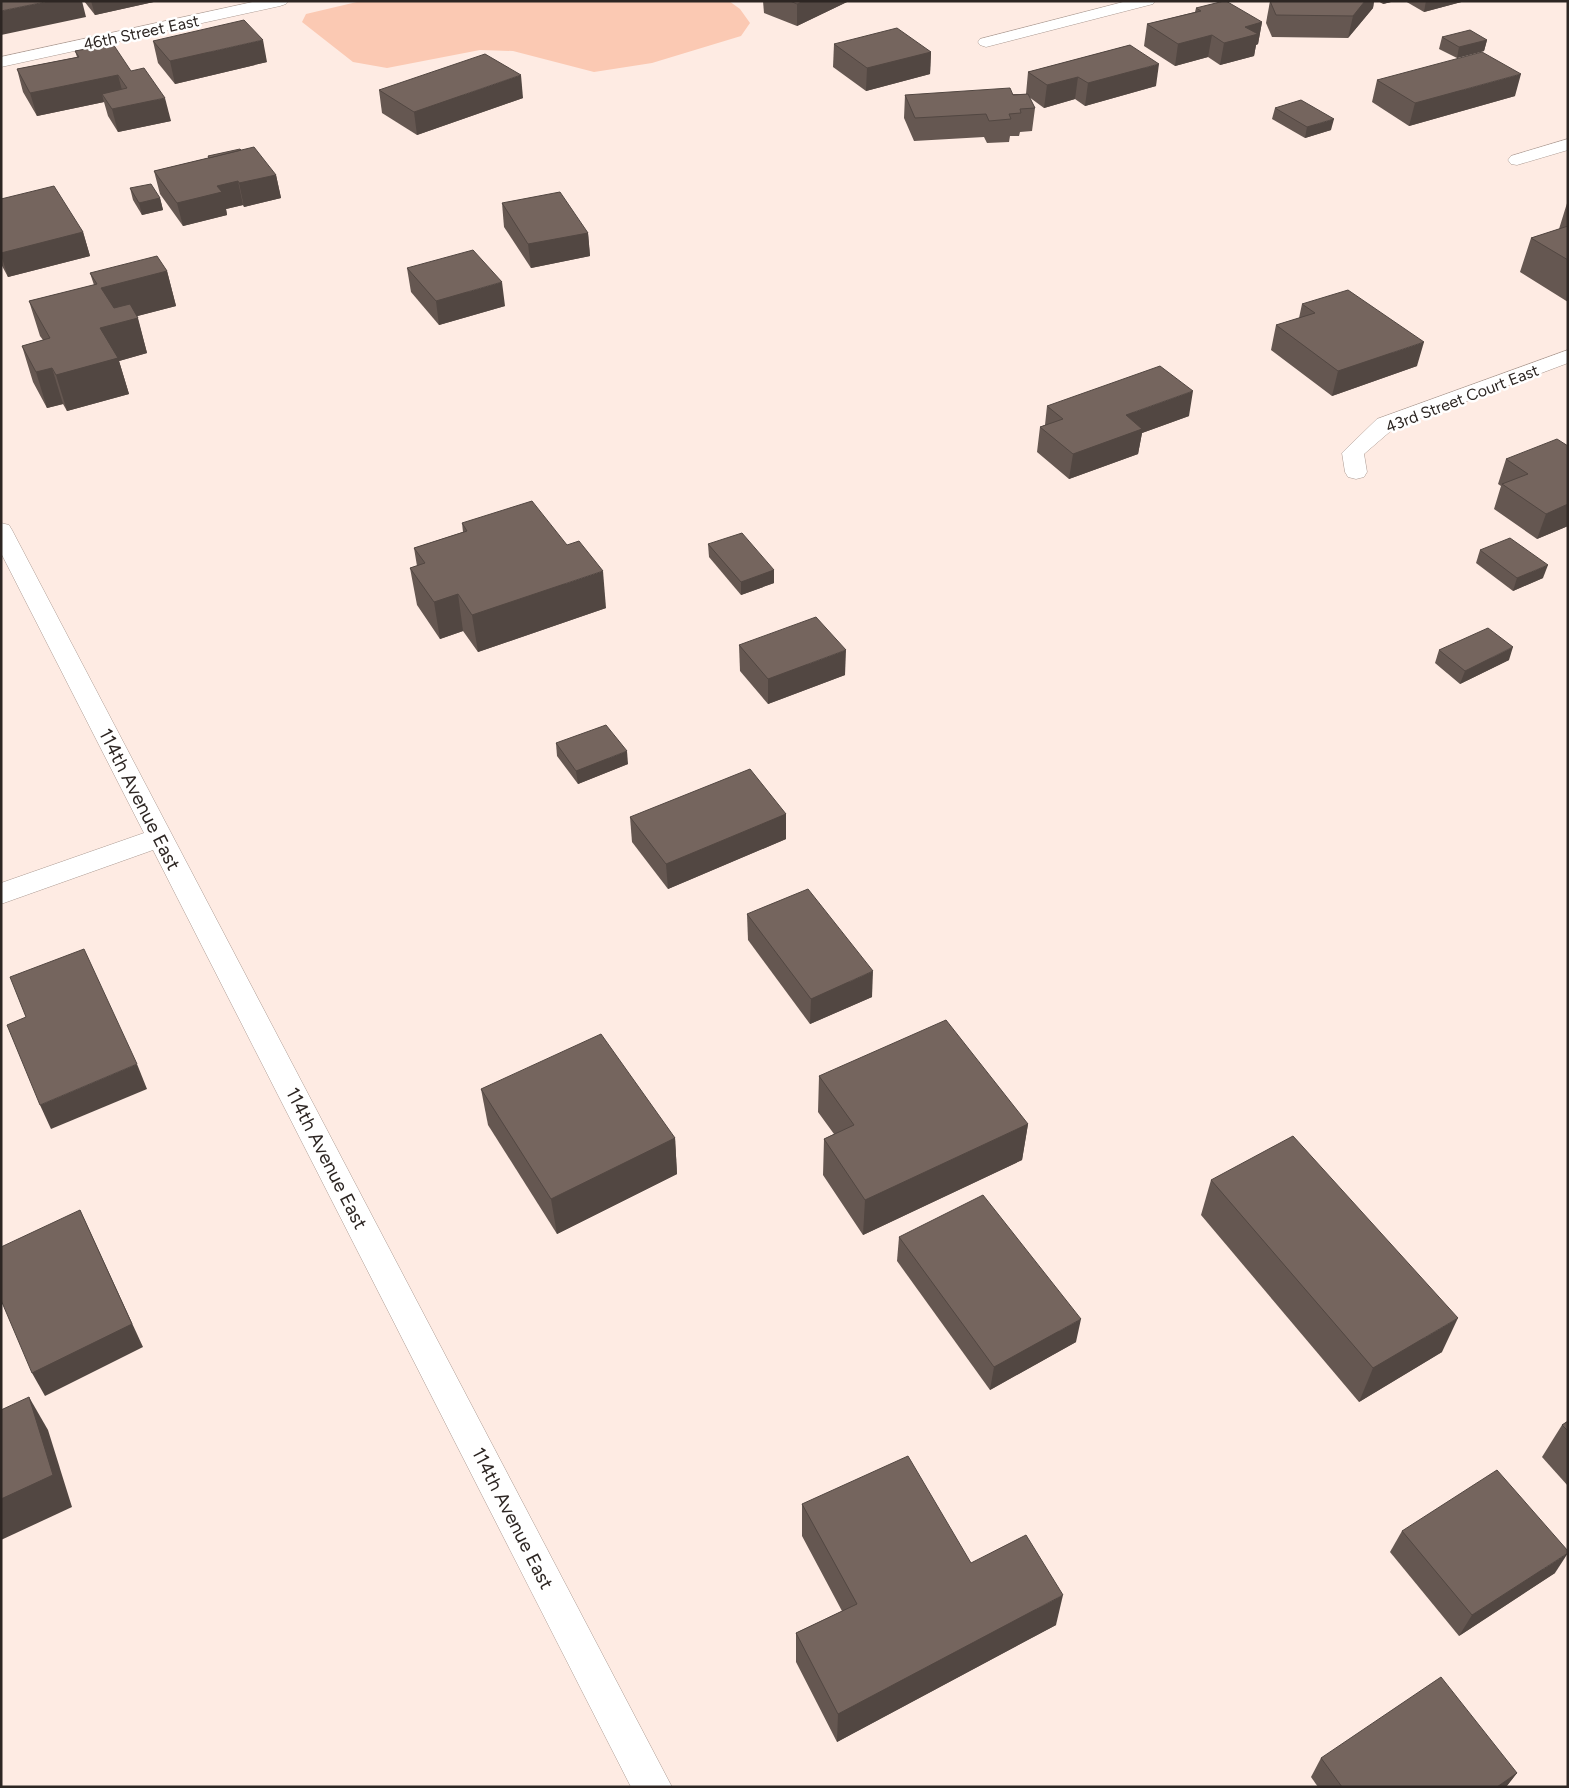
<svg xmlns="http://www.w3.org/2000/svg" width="1569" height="1788" font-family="Figtree,sans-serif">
<rect width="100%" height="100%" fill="#feebe3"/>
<path fill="#fbc9b3" d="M361,1h368l11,8 10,14 -9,13 -89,27 -58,9 -81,-21 -33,-1 -93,18 -34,-6 -51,-40 4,-8z"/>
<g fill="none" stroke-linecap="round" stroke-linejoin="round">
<g stroke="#ac9b93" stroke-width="1">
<g id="minor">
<path d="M257,1h31l-2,3 -6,2 -279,61v-10z"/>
<path d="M1127,1h28l-2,3 -167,43 -6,-2 -2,-3 2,-3z"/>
<path d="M1568,139v11l-51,15 -6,-1 -3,-4 3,-4z"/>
<path d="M1568,350v13l-175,66 -29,25 3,18 -3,5 -8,2 -8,-2 -3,-5 -3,-19 35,-34z"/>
<path d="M1,523l8,2 3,5 660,1257h-41l-478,-937 -152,54v-21l143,-50 -143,-280z"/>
</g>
</g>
<use href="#minor" fill="#fff" fill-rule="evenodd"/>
</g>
<g fill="#655751">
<path d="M84,1h74l-63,14z"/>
<path d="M763,1h86l-52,25 -33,-13z"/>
<path d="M1270,1h104l-1,7 -25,30 -76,-1 -6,-14z"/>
<path d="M1378,1h17l-12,3z"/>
<path d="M1405,1h60l-41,11z"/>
<path d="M1196,8l66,14 -4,22 -2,1 -2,11 -34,9 -12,-8 -33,9 -31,-20 3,-22 48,-12z"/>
<path d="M1442,37l45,3 -3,11 -27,7 -18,-9z"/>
<path d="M153,41l114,21 -92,22 -17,-21z"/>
<path d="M834,44l97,8 -1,22 -64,17 -33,-24z"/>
<path d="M1130,45l26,41 -71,20 -10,-7 -31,9 -15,-11 6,11 -3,23 -12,1 -1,4h-9l-1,6 -22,1 -3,-6 -70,4 -10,-23 1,-23 121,-1 2,-22z"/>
<path d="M75,51l56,20 40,50 -53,11 -10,-16 -4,-14 -67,14 -14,-24 -6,-23 60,-12z"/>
<path d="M1377,80l138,16 -106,30 -37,-24z"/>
<path d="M379,90l144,8 -106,37 -35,-22z"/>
<path d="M1275,108l56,22 -26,8 -33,-19z"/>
<path d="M241,150l35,25 5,23 -37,9 -1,-2 -17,4 1,6 -44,11 -23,-32 -6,-23 54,-13v-2z"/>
<path d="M130,188l30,10 3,12 -21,5 -9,-15z"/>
<path d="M1,199l82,33 7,24 -82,21 -7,-13z"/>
<path d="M1568,200v102l-48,-30 11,-34 28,-9z"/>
<path d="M502,203l86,30 2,23 -59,12 -27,-41z"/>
<path d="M407,268l98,38 -66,19 -28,-33z"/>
<path d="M167,271l9,35 -39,10 10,37 -28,8 10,33 -62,17 -4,-7 -16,4 -14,-26 -11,-36 21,-6 -3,-4 -11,-35 65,-16 -4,-12z"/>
<path d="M1302,304l115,62 -85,30 -61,-46 5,-25 23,-7z"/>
<path d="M1047,406l142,10 -47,17 -4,21 -69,25 -32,-27 3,-25 5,-2z"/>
<path d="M1568,446v80l-31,13 -43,-30 7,-23 -3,-2 8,-25z"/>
<path d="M462,523l144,85 -128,44 -15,-21 -23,8 -23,-34 -7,-37 7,-2 -3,-18 49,-16z"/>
<path d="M708,544l66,26v13l-33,12 -32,-38z"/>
<path d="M1480,550l63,28 -30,13 -37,-28z"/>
<path d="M739,645l106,30 -77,29 -28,-33z"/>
<path d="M1439,650l70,10 -49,24 -25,-21z"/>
<path d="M556,743l72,21 -50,20 -21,-28z"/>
<path d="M786,814v25l-118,50 -36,-47 -2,-25z"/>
<path d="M747,914l125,83 -62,27 -62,-84z"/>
<path d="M819,1076l209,48 -6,36 -159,75 -40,-60 1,-36 10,-5 -16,-22z"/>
<path d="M481,1089l194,49 2,36 -120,60 -69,-109z"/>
<path d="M1211,1180l231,172 -83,50 -158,-187z"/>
<path d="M899,1237l177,105 -86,48 -93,-129z"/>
<path d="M1568,1421v65l-26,-29 20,-32z"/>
<path d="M802,1504l169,59 85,62 -219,117 -41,-80v-29l46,-22 -40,-75z"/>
<path d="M1402,1531l153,42 -96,63 -69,-84z"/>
<path d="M1321,1758l196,15 -11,14h-188l-7,-10z"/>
</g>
<g fill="#524742">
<path d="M50,1h32l4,16 -85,18v-24z"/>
<path d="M91,1h67l-63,14z"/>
<path d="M804,1h45l-52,25v-22z"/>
<path d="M1365,1h9l-1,7 -25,30 5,-22z"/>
<path d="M1384,1h11l-12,3z"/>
<path d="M1426,1h39l-41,11z"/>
<path d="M1262,22l-4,22 -2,1 -2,11 -34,9 4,-22 21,-16z"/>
<path d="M1212,35l-4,22 -33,9 3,-22z"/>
<path d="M263,40l4,22 -92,22 -5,-23z"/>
<path d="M1487,40l-3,11 -27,7 2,-11z"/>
<path d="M931,52l-1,22 -64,17 1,-23z"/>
<path d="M1159,64l-3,22 -71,20 3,-23z"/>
<path d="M1521,74l-6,22 -106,30 6,-23z"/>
<path d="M118,75l6,23 -22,-4 2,8 -67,14 -7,-23z"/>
<path d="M521,75l2,23 -106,37 -3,-23z"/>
<path d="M1078,77l-3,22 -31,9 3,-23z"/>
<path d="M165,98l6,23 -53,11 -6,-23z"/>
<path d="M1334,119l-3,11 -26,8 2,-11z"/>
<path d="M276,175l5,23 -37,9 -5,-24z"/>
<path d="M238,181l5,24 -17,4 1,6 -44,11 -6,-23 40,-17z"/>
<path d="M160,198l3,12 -21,5 -3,-12z"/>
<path d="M83,232l7,24 -82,21 -7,-22v-2z"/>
<path d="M588,233l2,23 -59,12 -3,-24z"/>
<path d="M167,271l9,35 -65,17 -10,-35z"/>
<path d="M502,282l3,24 -66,19 -3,-24z"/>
<path d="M138,318l9,35 -28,8 10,33 -62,17 -11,-36 44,-47z"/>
<path d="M1424,342l-7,24 -85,30 6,-25z"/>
<path d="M52,368l11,36 -16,4 -11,-36z"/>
<path d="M1193,391l-4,25 -47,17 -4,21 -69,25 4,-25 53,-39z"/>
<path d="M1568,504v22l-31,13 9,-25z"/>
<path d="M1548,565l-5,13 -30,13 4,-13z"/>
<path d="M774,570v13l-33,12v-13z"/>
<path d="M603,571l3,37 -128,44 -6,-37z"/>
<path d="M458,594l5,37 -23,8 -6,-37z"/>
<path d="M1513,647l-4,13 -49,24 5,-13z"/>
<path d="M846,650l-1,25 -77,29v-25z"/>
<path d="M627,751l1,13 -50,20 -2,-13z"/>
<path d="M786,814v25l-118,50 -2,-25z"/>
<path d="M873,971l-1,26 -62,27 1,-25z"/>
<path d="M137,1064l10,25 -96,40 -11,-24z"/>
<path d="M1028,1124l-6,36 -159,75 2,-35z"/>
<path d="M675,1138l2,36 -120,60 -6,-35z"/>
<path d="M80,1210l63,137 -98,49 -13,-23z"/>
<path d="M1458,1318l-16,34 -83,50 14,-34z"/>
<path d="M1081,1319l-5,23 -86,48 4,-23z"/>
<path d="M29,1397l19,33 24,77 -71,33v-41z"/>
<path d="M1568,1553l-13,20 -96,63 13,-21z"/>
<path d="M1063,1595l-7,30 -219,117 1,-28z"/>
<path d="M1517,1773l-11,14h-9z"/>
</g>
<g fill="#75655e" stroke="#524742">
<path d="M1,1h49l-49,10z"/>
<path d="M790,1h14l-7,3z"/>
<path d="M1224,1h2l36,21 -17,5 13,7 -34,9 -12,-8 -34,9 -31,-20 54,-13 -5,-3z"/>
<path d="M1270,1h95l-12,15 -77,-1z"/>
<path d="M244,20l19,20 -93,21 -17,-20z"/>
<path d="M897,28l34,24 -64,16 -33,-24z"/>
<path d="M1470,30l17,10 -28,7 -17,-10z"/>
<path d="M113,44l18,27 13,-3 21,30 -53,11 -10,-15 25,-6 -9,-13 -88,18 -13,-24 62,-12 -4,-6z"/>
<path d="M1130,45l29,19 -71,19 -10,-6 -31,8 -19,-13z"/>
<path d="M1482,52l39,22 -106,29 -38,-23z"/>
<path d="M485,54l36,21 -107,37 -35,-22z"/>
<path d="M1010,88l3,7 15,-1 7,14 -15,1 1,4 -12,1 2,5 -22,2 -3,-7 -71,4 -10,-23z"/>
<path d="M1301,100l33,19 -27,8 -32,-19z"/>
<path d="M254,147l22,28 -37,8 -1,-2 -21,5 5,6 -45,11 -23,-32z"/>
<path d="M240,149l1,1 -32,8 -1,-2z"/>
<path d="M151,184l9,14 -21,5 -9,-15z"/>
<path d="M54,186l29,46 -82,21v-54z"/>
<path d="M560,192l28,41 -60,11 -26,-41z"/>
<path d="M1568,226v34l-37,-22z"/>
<path d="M473,250l29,32 -66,19 -29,-33z"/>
<path d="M157,256l10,15 -66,17 13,20 16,-4 8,14 -38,10 18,30 -62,17 -4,-7 -16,4 -14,-26 28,-8 -21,-37 68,-17 -7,-11z"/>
<path d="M1348,290l76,52 -86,29 -62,-46 39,-12 -13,-9z"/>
<path d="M1160,366l33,25 -67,24 16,14 -69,25 -33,-27 23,-8 -16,-13z"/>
<path d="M1557,439l11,7v58l-22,10 -44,-30 26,-10 -22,-15z"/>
<path d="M532,501l35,44 12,-4 24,30 -131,44 -14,-21 -24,8 -24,-34 15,-5 -11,-15 53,-17 -5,-8z"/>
<path d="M742,533l32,37 -33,12 -33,-38z"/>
<path d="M1510,538l38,27 -31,13 -37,-28z"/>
<path d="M816,617l30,33 -78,29 -29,-34z"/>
<path d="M1488,628l25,19 -48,24 -26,-21z"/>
<path d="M606,725l21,26 -51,20 -20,-28z"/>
<path d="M750,769l36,45 -120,50 -36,-47z"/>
<path d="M808,889l65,82 -62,28 -64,-85z"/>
<path d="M84,949l53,115 -97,41 -33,-80 19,-8 -16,-40z"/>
<path d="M946,1020l82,104 -163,76 -41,-61 30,-14 -35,-49z"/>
<path d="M601,1034l74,104 -124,61 -70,-110z"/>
<path d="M1293,1136l165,182 -85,50 -162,-188z"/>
<path d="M983,1195l98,124 -87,48 -95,-130z"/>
<path d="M80,1210l52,114 -100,49 -31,-73v-53z"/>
<path d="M29,1397l24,78 -52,24v-89z"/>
<path d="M1568,1421v10l-6,-6z"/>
<path d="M908,1456l63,107 55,-28 37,60 -225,119 -42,-81 61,-29 -55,-100z"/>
<path d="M1497,1470l71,81v2l-96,62 -70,-84z"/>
<path d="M1441,1677l76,96 -20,14h-155l-21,-29z"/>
</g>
<g text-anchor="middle" stroke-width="5" stroke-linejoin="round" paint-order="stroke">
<g font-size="16" fill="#2d2623" stroke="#fff">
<text transform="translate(141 32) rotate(-12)" y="6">46th Street East</text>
<text transform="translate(1462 398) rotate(-21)" y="6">43rd Street Court East</text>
</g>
<g font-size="19" fill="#2d2623" stroke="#fff">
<text transform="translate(140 799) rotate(63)" y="7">114th Avenue East</text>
<text transform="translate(327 1158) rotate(63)" y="7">114th Avenue East</text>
<text transform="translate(513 1518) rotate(63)" y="7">114th Avenue East</text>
</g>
</g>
<rect width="1569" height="1788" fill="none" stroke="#2d2623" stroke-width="5"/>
</svg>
